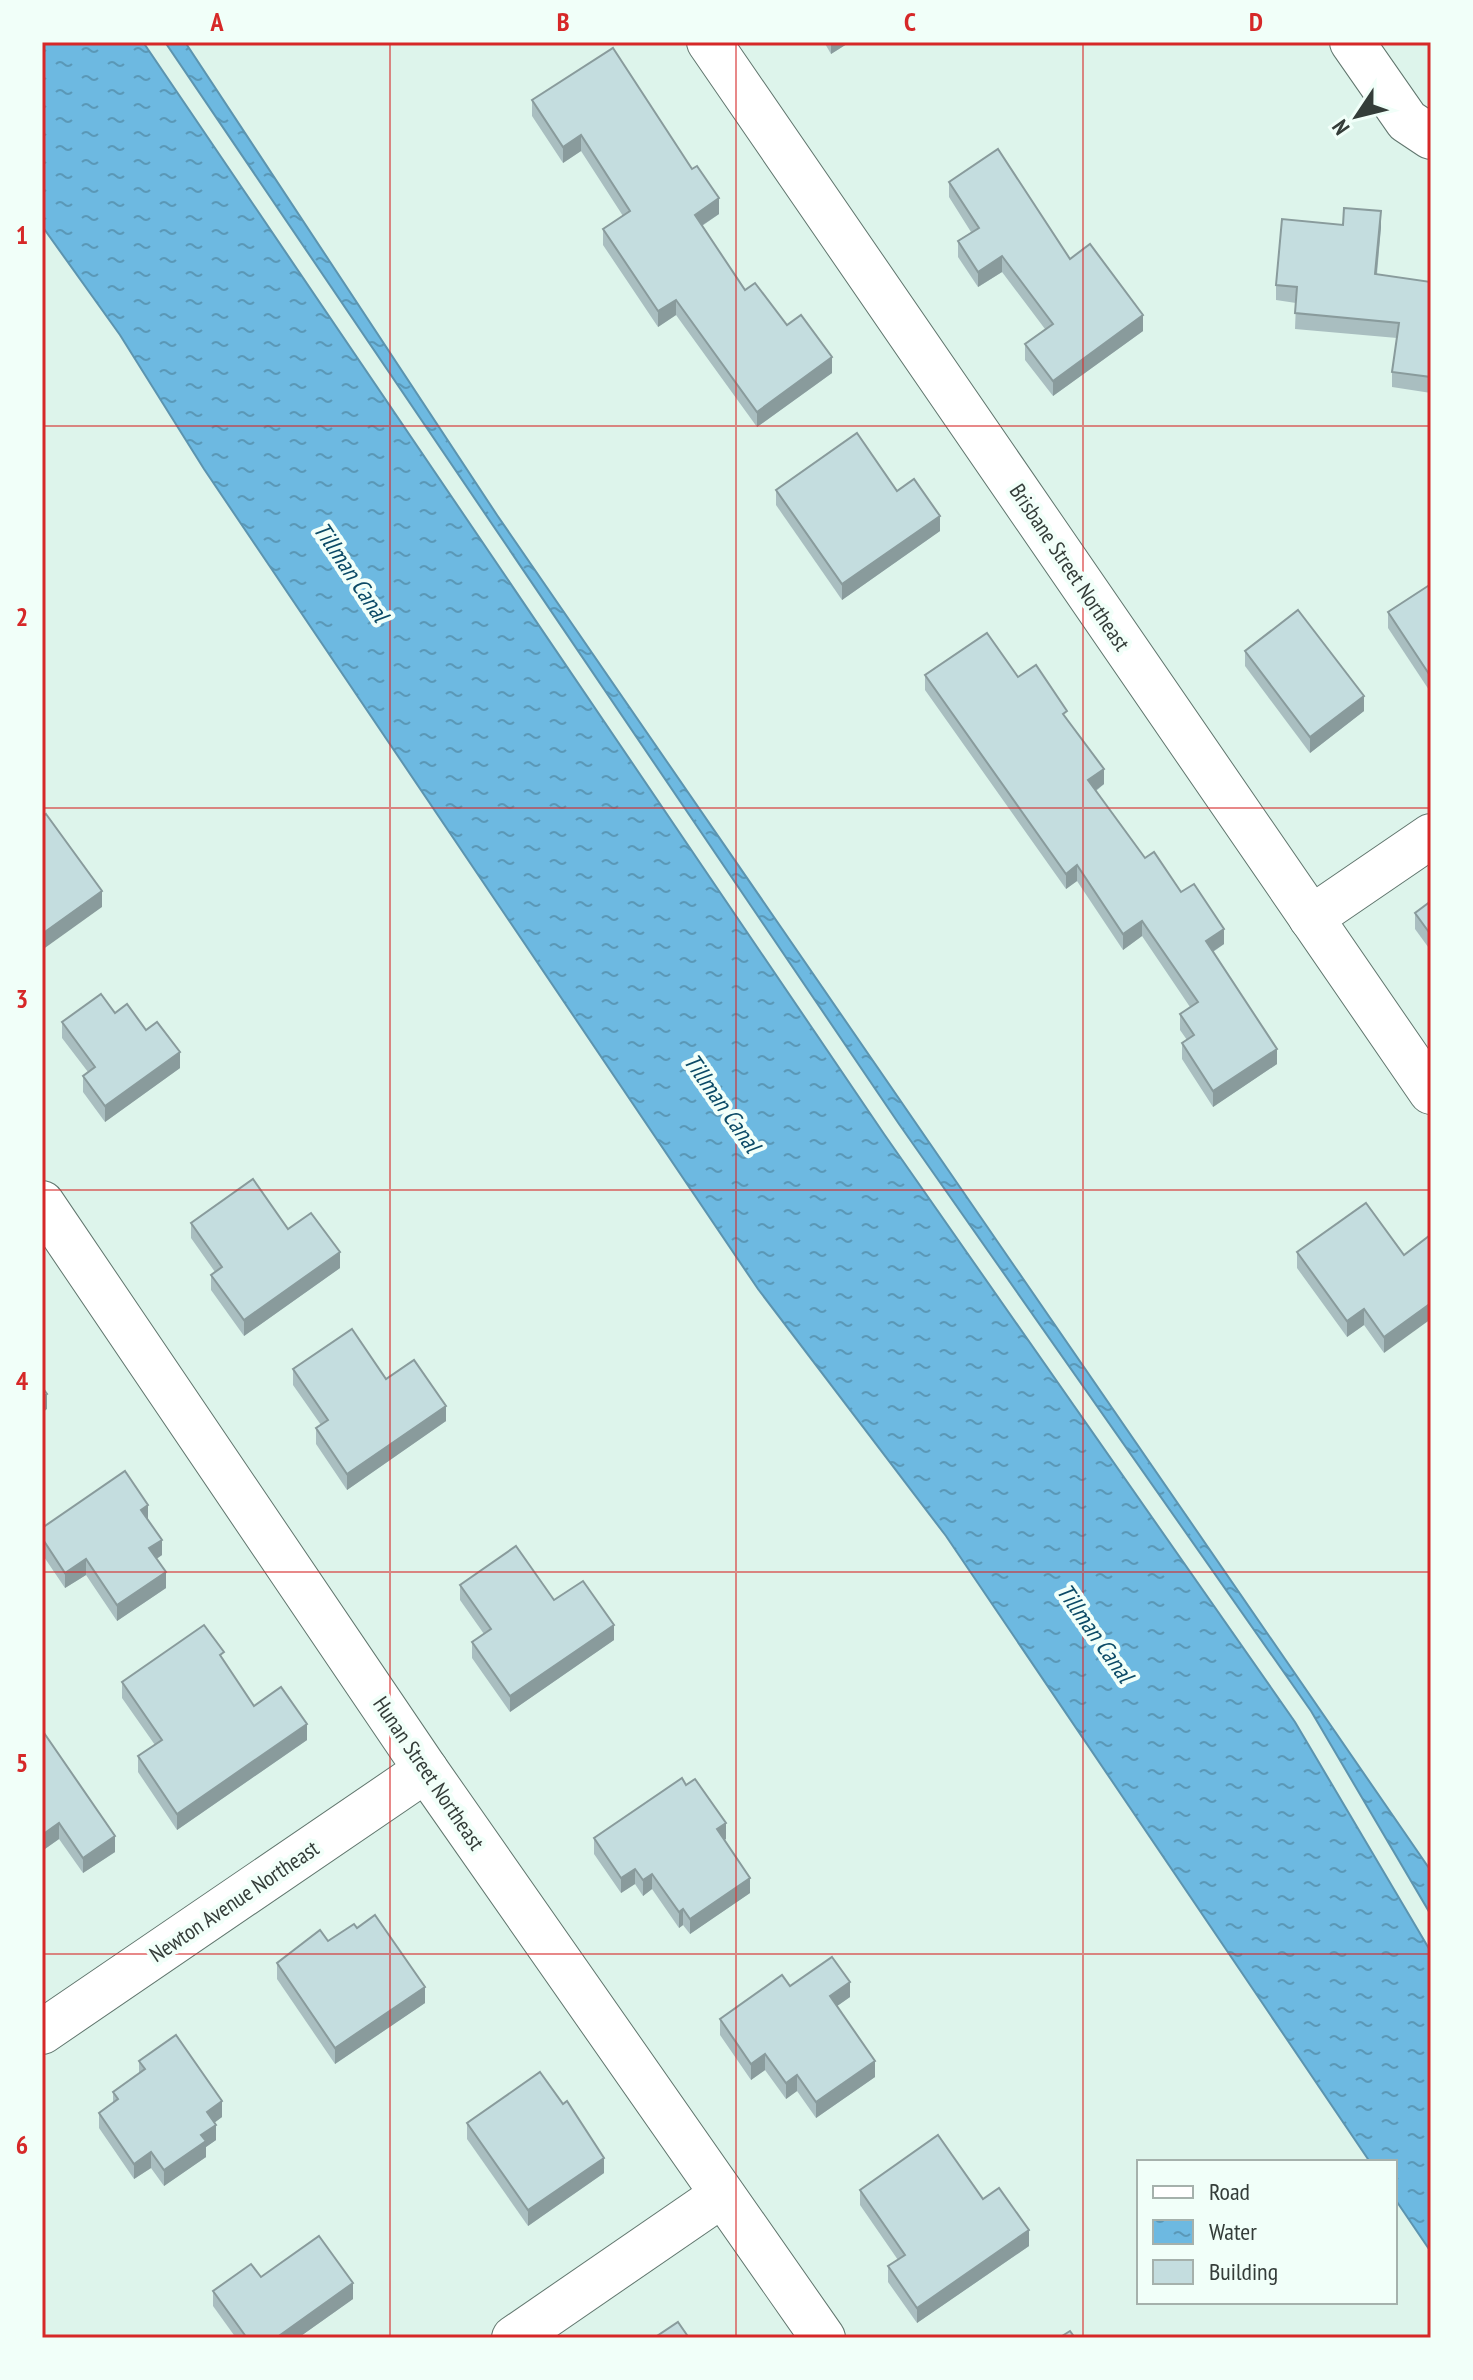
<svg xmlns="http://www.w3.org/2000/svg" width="1473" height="2380" font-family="'PT Sans Narrow',sans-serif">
<defs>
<pattern id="water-ripples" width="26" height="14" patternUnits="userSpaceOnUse" patternTransform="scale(2)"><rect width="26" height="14" fill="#6db9e1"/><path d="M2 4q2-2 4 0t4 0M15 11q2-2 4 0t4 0" fill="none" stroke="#5a98b7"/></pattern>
</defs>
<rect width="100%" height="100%" fill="#ddf4eb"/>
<g fill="url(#water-ripples)" stroke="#5c94af" stroke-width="2">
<path d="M42,42h101l741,1092 411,588 136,230v300l-36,-53v-37h-25l-424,-626 -188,-247 -554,-820 -84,-134 -78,-109z"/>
<path d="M165,42h20l312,473 934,1356v44l-120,-204 -412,-587z"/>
</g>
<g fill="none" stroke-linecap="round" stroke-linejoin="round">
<g stroke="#61766e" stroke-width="46">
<g id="street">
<path d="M709,42l722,1050"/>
<path d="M1352,42l55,79 24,16"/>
<path d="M1311,918l120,-82"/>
<path d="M42,1203l384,567 397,568"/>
<path d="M42,2032l384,-262"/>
<path d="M514,2338l208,-143"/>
</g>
</g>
<use href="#street" stroke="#fff" stroke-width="44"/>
</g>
<g fill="#a9bec0">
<path d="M824,42h26l-19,12z"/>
<path d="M532,100l187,114 -17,12 43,64 42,35 45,48 -75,54 -81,-112 -18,12 -55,-82v-16l20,-13 -42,-65 -18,12 -31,-47z"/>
<path d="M949,182l121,77 73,72 -90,65 -28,-36v-16l20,-15 -43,-57 -24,15 -20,-30v-16l13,-9 -22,-35z"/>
<path d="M1343,225l38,2 -4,48 54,7v111l-39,-6v-15l5,-34 -102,-9 1,-26 -20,-3v-15z"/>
<path d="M776,490l121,1 43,40 -98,69 -66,-95z"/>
<path d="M1431,584v109l-43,-65v-16z"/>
<path d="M1245,651l119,60 -54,42 -65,-87z"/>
<path d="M925,675l93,2 49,42 37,65 -8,7 49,67 36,34 43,52 -11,8 64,112 -64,43 -31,-48v-16l5,-3 -7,-10v-16l10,-7 -48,-71 -19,14 -46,-69 -11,8 -141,-199z"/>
<path d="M1431,901v50l-16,-22v-16z"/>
<path d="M115,1013l31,17 34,38 -75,54 -22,-30v-16l5,-4 -26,-34v-16z"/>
<path d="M191,1223l97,6 52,39 -96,68 -33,-46v-15l4,-3 -24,-34z"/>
<path d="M1297,1252l107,3 -20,98 -20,-28 -17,12 -50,-69z"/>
<path d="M293,1369l93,10 60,42 -99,69 -31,-46v-16l5,-3 -28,-40z"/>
<path d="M148,1520l14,35 -6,4 10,29 -49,33 -31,-46 -21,13 -23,-34v-26z"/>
<path d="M460,1585l94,15 60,40 -104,72 -38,-54v-16l12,-8 -24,-34z"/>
<path d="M224,1661l30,45 53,34 -130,90 -39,-58v-16l17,-11 -33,-47v-16z"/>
<path d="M42,1730l73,122 -32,21 -24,-34 -17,12z"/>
<path d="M594,1838l132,1 -2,1 26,53 -60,41 -7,-9 -4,3 -27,-39 -9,7 -8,-12 -14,9 -27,-39z"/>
<path d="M328,1941l97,62 -90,61 -58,-85v-16z"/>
<path d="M790,1986l60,11 -13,9 38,71 -59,41 -19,-27 -11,8 -21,-29 -14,10 -31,-45v-16z"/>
<path d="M139,2061l83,56 -8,6 2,17 -10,7v10l-42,29 -13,-18 -17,11 -35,-51v-15l14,-10v-11l26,-18z"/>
<path d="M467,2123l137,50 -76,53 -61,-87z"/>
<path d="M860,2190l123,9 46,47 -112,77 -29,-41v-16l10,-6 -38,-55z"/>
<path d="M261,2277l92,22 -55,39h-62l-23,-32v-15z"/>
</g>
<g fill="#899b9c">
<path d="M831,42h19l-19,12z"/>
<path d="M581,135v16l-18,12v-16z"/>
<path d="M719,198v16l-24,16v-15z"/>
<path d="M1381,211v16l-6,63v-16z"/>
<path d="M1002,256v16l-24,15v-15z"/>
<path d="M676,300v15l-18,12v-16z"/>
<path d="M1143,315v16l-90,65v-15z"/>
<path d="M832,357v16l-75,54v-15z"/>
<path d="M940,516v15l-98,69v-16z"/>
<path d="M1364,696v15l-54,42v-16z"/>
<path d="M1104,769v15l-16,12v-16z"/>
<path d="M1077,865v16l-11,8v-15z"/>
<path d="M102,891v16l-60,43v-16z"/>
<path d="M1142,921v15l-19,14v-16z"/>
<path d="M1224,929v15l-18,12v-15z"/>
<path d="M1277,1049v15l-64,43v-16z"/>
<path d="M180,1052v16l-75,54v-16z"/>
<path d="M340,1252v16l-96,68v-16z"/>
<path d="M1431,1303v16l-47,34v-16z"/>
<path d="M1364,1309v16l-17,12v-16z"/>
<path d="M47,1394v15l-5,4v-16z"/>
<path d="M446,1406v15l-99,69v-16z"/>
<path d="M148,1505v15l-7,-10z"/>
<path d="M162,1540v15l-13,9v-16z"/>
<path d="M86,1559v16l-21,13v-15z"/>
<path d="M166,1572v16l-49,33v-16z"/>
<path d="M614,1625v15l-104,72v-16z"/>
<path d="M307,1724v16l-130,90v-16z"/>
<path d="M59,1823v16l-17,12v-16z"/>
<path d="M726,1823v16l-9,6v-16z"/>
<path d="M115,1836v16l-32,21v-15z"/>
<path d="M635,1869v15l-14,9v-15z"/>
<path d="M652,1874v15l-9,7v-16z"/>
<path d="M750,1878v15l-60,41v-15z"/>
<path d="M683,1909v16l-4,3v-16z"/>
<path d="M850,1982v15l-20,14v-15z"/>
<path d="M425,1987v16l-90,61v-16z"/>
<path d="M765,2054v16l-14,10v-16z"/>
<path d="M875,2061v16l-59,41v-16z"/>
<path d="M797,2075v16l-11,8v-16z"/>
<path d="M222,2101v16l-15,11v-16z"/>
<path d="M216,2125v15l-10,7v10l-42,29v-16l37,-35z"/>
<path d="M151,2152v16l-17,11v-15z"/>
<path d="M604,2158v15l-76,53v-16z"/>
<path d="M1029,2230v16l-112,77v-15z"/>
<path d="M353,2283v16l-55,39h-22z"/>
</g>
<g fill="#c4dddf" stroke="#899b9c" stroke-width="2">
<path d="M613,48l79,121 5,-3 22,32 -24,17 50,75 10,-7 32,42 14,-10 31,42 -75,55 -81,-112 -18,11 -55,-82 27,-18 -49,-76 -18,12 -31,-47z"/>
<path d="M998,149l72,110 20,-15 53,71 -90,66 -28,-37 28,-20 -51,-68 -24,16 -20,-31 21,-13 -30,-46z"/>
<path d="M1344,208l37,3 -6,63 56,8v95l-39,-5 7,-49 -104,-10 2,-26 -21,-2 6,-66 61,6z"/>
<path d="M857,433l40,58 17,-12 26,37 -98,68 -66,-94z"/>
<path d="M1431,584v93l-43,-65z"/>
<path d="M1298,610l66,86 -54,41 -65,-86z"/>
<path d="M987,633l31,44 18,-12 31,46 -4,3 41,55 -16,11 57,78 9,-6 27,40 13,-8 30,45 -18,12 71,108 -64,42 -31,-48 12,-8 -14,-21 18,-12 -56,-81 -19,13 -46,-69 -11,9 -141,-199z"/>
<path d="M46,814l56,77 -60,43v-117z"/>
<path d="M1431,901v34l-16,-22z"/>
<path d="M101,994l14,19 12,-9 19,26 11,-8 23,30 -75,54 -22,-30 12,-9 -33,-45z"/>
<path d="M253,1179l35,50 23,-16 29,39 -96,68 -33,-45 11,-8 -31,-44z"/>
<path d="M1366,1203l38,52 25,-19 2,3v64l-47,34 -20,-28 -17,12 -50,-69z"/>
<path d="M352,1329l34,50 28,-19 32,46 -99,68 -31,-46 12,-8 -35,-51z"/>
<path d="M42,1387l5,7 -5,3z"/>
<path d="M125,1471l23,34 -7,5 21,30 -13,8 17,24 -49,33 -31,-46 -21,14 -23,-35v-10z"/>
<path d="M516,1546l38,54 29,-19 31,44 -104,71 -38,-54 19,-13 -31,-44z"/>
<path d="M204,1625l20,27 -4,3 34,51 27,-19 26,37 -130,90 -39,-58 24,-16 -40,-58z"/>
<path d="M42,1730l73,106 -32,22 -24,-35 -17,12z"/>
<path d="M682,1778l4,7 9,-6 31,44 -9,6 33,49 -60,41 -7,-10 -4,3 -27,-38 -9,6 -8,-11 -14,9 -27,-40z"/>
<path d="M375,1915l50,72 -90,61 -58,-85 43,-33 8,11 26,-17 3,4z"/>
<path d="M832,1957l18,25 -20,14 45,65 -59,41 -19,-27 -11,8 -21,-29 -14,10 -31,-45 62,-44 8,11z"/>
<path d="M176,2035l46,66 -15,11 9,13 -15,10 5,6 -42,29 -13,-18 -17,12 -35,-51 19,-14 -5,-7 32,-23 -6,-8z"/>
<path d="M540,2072l23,32 4,-3 37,57 -76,52 -61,-87z"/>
<path d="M938,2135l45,64 16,-11 30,42 -112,78 -29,-42 17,-11 -45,-65z"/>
<path d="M319,2236l34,47 -77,55h-29l-34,-47 38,-27 10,13z"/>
<path d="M678,2322l11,16h-35z"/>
<path d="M1070,2331l5,7h-16z"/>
</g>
<path fill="none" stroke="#d62828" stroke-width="2" stroke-opacity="0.55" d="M390,42v2296M736,42v2296M1083,42v2296M42,426h1389M42,808h1389M42,1190h1389M42,1572h1389M42,1954h1389"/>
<g text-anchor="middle" stroke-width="8" stroke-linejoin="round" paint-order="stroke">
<g font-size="22" fill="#343d39" stroke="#f1fff9">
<text transform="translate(1070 567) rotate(56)" y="8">Brisbane Street Northeast</text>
<text transform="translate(429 1773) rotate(56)" y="8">Hunan Street Northeast</text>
<text transform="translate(234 1901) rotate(-34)" y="8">Newton Avenue Northeast</text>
</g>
<g font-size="24" font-style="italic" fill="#0b4a66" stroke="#f1fff9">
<text transform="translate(351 572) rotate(56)" y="8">Tillman Canal</text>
<text transform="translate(722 1103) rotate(55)" y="8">Tillman Canal</text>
<text transform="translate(1095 1633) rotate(55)" y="8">Tillman Canal</text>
</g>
</g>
<rect width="1473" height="2380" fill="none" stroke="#f1fff9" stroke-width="88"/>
<rect x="1137" y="2160" width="260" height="144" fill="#f1fff9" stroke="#a5b1ac" stroke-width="2"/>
<rect x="1153" y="2186" width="40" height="12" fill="#ffffff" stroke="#a5b1ac" stroke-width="2"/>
<text x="1209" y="2200" font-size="24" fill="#343d39">Road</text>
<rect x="1153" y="2220" width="40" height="24" fill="url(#water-ripples)" stroke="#a5b1ac" stroke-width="2"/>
<text x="1209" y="2240" font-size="24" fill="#343d39">Water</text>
<rect x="1153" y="2260" width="40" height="24" fill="#c4dddf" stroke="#a5b1ac" stroke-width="2"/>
<text x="1209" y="2280" font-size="24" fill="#343d39">Building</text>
<g transform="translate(1357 116) rotate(235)" stroke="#f1fff9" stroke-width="6" paint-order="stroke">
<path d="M0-6L14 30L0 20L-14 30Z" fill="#343d39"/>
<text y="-12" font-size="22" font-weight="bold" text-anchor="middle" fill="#343d39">N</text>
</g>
<rect x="44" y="44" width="1385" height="2292" fill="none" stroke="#d62828" stroke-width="3"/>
<g font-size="26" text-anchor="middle" font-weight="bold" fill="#d62828">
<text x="217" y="31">A</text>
<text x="563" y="31">B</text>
<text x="910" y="31">C</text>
<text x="1256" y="31">D</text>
<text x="22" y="244">1</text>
<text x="22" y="626">2</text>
<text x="22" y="1008">3</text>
<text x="22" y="1390">4</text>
<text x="22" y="1772">5</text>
<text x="22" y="2154">6</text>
</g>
</svg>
